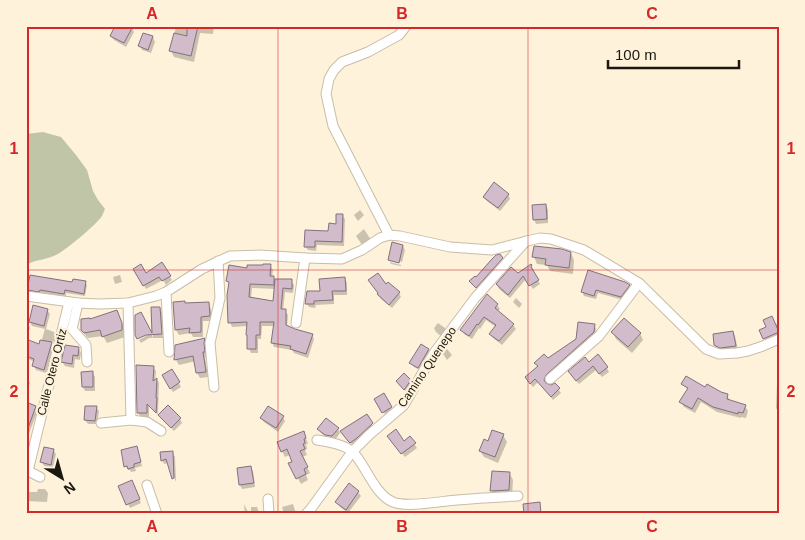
<svg xmlns="http://www.w3.org/2000/svg" width="805" height="540" font-family="Helvetica,sans-serif">
<rect width="100%" height="100%" fill="#fef2db"/>
<path fill="#c1c5a8" d="M43,132l18,5 15,18 11,15 6,21 5,9 7,9c-1,2 -2,5 -3,7 -5,8 -37,35 -46,39 -10,5 -19,4 -30,10v-131z"/>
<g fill="#0003" fill-rule="evenodd">
<path d="M128,26l4,2 2,4 -8,15 -12,-7 -3,-4z"/>
<path d="M176,26h38l-1,8 -13,-1 -6,29 -20,-5 -3,-6z"/>
<path d="M144,34l9,3 2,5 -4,11 -9,-3 -2,-4z"/>
<path d="M508,194l2,5 -10,12 -13,-10 -3,-4z"/>
<path d="M546,205l2,5v13l-12,1 -2,-5z"/>
<path d="M360,210l4,5 -6,6 -4,-6z"/>
<path d="M342,215l3,4 -1,27 -27,-1 -1,6 -8,-1 -3,-4 24,-14 8,-7z"/>
<path d="M364,229l7,11 -8,6 -7,-10z"/>
<path d="M403,246l2,4 -3,12 -12,-3v3l11,3v1l-10,-2 -2,-4z"/>
<path d="M571,253l3,7 -1,14 -23,-3 -3,-6 -10,-1 -3,-7z"/>
<path d="M500,256l4,7 -26,28 -7,-10 5,-2z"/>
<path d="M161,264l11,16 -6,5 -3,-5 -17,9 -11,-20 10,5z"/>
<path d="M270,265l3,5 -1,7h2l1,3 16,1 3,4 -1,8 -8,-1 -2,19h2l3,4 -1,12 25,8 2,4 -6,19 -14,-5 -2,-3 -18,-3 -2,-5 3,-16h-13l-1,13h-3v14h-7l-2,-4 -1,-23 -16,1 -2,-5v-37l-2,-4 20,-12zM252,288l23,1 -1,14 -23,-4z"/>
<path d="M531,266l3,4 -1,1 7,13 -7,5 -7,-10 -16,19 -11,-9 -2,-4z"/>
<path d="M120,275l2,7 -7,2 -2,-7z"/>
<path d="M345,278l2,5v12h-13v9l-18,1 -1,3 -6,-1 -3,-4z"/>
<path d="M85,282l2,3 -2,11 -19,-3v3l-25,-3v1l-11,-1 -1,-4z"/>
<path d="M386,286l13,7 2,4 -9,11 -11,-9 -3,-4z"/>
<path d="M629,286l2,4 -8,10 -25,-7 -2,6 -12,-3 -2,-5z"/>
<path d="M487,296l10,9 3,4 -3,3 16,13 3,4 -14,16 -9,-7 -2,-4 5,-7 -10,-7 -6,9 -1,-1 -7,11 -8,-5 -2,-4z"/>
<path d="M516,298l6,6 -3,4 -6,-6z"/>
<path d="M174,303l11,2 23,-1 3,5 1,12h-9v16h-10l-2,-4 -12,2 -3,-5z"/>
<path d="M152,308h8l2,4 1,26h-14l-8,5 -2,-3 12,-7 2,5z"/>
<path d="M47,310l3,4 -4,15 8,3 3,4 -2,5 -5,1 3,5 -7,26 -10,-3 -2,-4 1,-4 -9,-4v-11l14,-2 3,-3 -1,-3 3,-10 -13,-3 -2,-4z"/>
<path d="M117,312l3,6 5,12v7l-18,6 -4,-7 -15,2 -2,-2 -4,-6 9,-9z"/>
<path d="M26,323l4,5 -4,9z"/>
<path d="M438,323l7,5 2,4 -4,6 -7,-6 -2,-4z"/>
<path d="M779,323v13l-13,6 -2,-4 11,-13z"/>
<path d="M594,325l2,4 -1,7 -49,45v4l5,2 4,-3 6,9 -8,7 -15,-18 -5,5 -5,-6 11,-14 -3,-4 12,-3 29,-21z"/>
<path d="M613,332l27,1 3,7 -11,13 -16,-14z"/>
<path d="M733,332l2,4 3,14 -15,1 -6,-2 -2,-4z"/>
<path d="M204,339l3,5v14l-2,-1 3,20 -8,1 -3,-5 -1,-12 -17,4 -3,-5v-14z"/>
<path d="M79,349l2,4 -1,7 -5,-1 -1,9 -9,-2 -3,-4z"/>
<path d="M447,349l5,6 -5,5 -4,-6z"/>
<path d="M428,350l2,3 -10,17 -6,-3 -2,-4z"/>
<path d="M588,363l19,5 2,4 -7,5 -6,-7 -17,14 -7,-8z"/>
<path d="M153,367l3,4 -1,10 2,-1 2,3 -1,32 -9,-9v11h-8l-3,-4z"/>
<path d="M172,371l9,16 -8,5 -10,-16z"/>
<path d="M92,372l3,5v14h-10l-2,-4z"/>
<path d="M26,378l4,5 -3,7h-1z"/>
<path d="M410,381l3,4 -6,8 -9,-11z"/>
<path d="M683,384l44,11 3,6 15,5 3,5 -2,7 -5,-1v1l-24,-6 -16,-10 -6,11 -11,-6 -3,-5 7,-12z"/>
<path d="M777,384h2v29l-3,-5z"/>
<path d="M384,395l9,17 -7,4 -10,-17z"/>
<path d="M26,403l9,4 3,3 -10,26 -2,-1z"/>
<path d="M96,407l3,4 -2,13h-9l-3,-4z"/>
<path d="M159,415l21,4 2,4 -8,8z"/>
<path d="M366,416l8,12 -21,18 -11,-15z"/>
<path d="M283,417l2,4 -7,11 -14,-10 -3,-4z"/>
<path d="M319,429h19l2,4 -5,7 -7,-1 -7,-6z"/>
<path d="M303,433l3,5 2,6h-2l1,5 -2,1 2,5 -5,2 8,16 -4,2 2,5 -7,4 -11,-20 3,-2 -3,-7 -5,2 -3,-6z"/>
<path d="M503,435l4,7 -9,21 -14,-6 -4,-6 9,-8z"/>
<path d="M410,438l7,10 -12,9 -14,-17 13,3z"/>
<path d="M53,450l3,4 -3,14 -9,-2 -2,-4z"/>
<path d="M138,452l4,14 -7,2 1,3 -5,1 -1,-2h-2l-2,-4z"/>
<path d="M172,452l3,5 1,25 -8,-19 -4,1 -2,-4z"/>
<path d="M250,467l3,4 2,16 -13,2 -2,-4z"/>
<path d="M510,474l3,6 -1,16 -17,1 -3,-7z"/>
<path d="M349,485l9,7 3,4 -13,17 -9,-7 -2,-4z"/>
<path d="M134,486l7,17 -11,5 -2,-4z"/>
<path d="M38,489h7l3,4 -1,9 -21,-1v-9h11z"/>
<path d="M244,504l5,10 2,-1v-6h6l2,6 3,1h-17z"/>
<path d="M293,504l3,10h-12l-2,-7z"/>
</g>
<g fill="#d2bccb" stroke="#84707e">
<path d="M115,26h18l-9,17 -14,-7z"/>
<path d="M187,26h11l-7,30 -22,-5 5,-18 13,3z"/>
<path d="M143,33l10,3 -5,14 -10,-4z"/>
<path d="M494,182l15,12 -11,14 -15,-11z"/>
<path d="M546,204l1,15 -14,1 -1,-15z"/>
<path d="M336,214h7l-1,28 -27,-1v6h-11l1,-17 23,1 1,-8 7,1z"/>
<path d="M392,242l11,3 -4,18 -11,-3z"/>
<path d="M534,246l28,3 9,3 -2,16 -24,-3 1,-6 -14,-2z"/>
<path d="M500,254l3,4 -27,30 -7,-7 6,-5 1,1 16,-18 4,-4z"/>
<path d="M162,262l9,14 -9,5 -3,-4 -16,9 -10,-17 8,-5 5,9z"/>
<path d="M263,264h8l-1,12h4v9l-24,-1 -1,13 24,4 2,-22h17v10l-9,-1 -2,21h5v16l9,4 18,5 -7,20 -16,-5 1,-3 -20,-3 3,-21h-14v13h-4v14h-9v-14h-1l1,-13 -19,1 -1,-28 2,-13 -3,-1 3,-16 18,3v-3h16z"/>
<path d="M531,264l1,1 -1,2 8,13 -10,6 -6,-10 -15,19 -12,-11 15,-17 7,6z"/>
<path d="M588,270l37,12 5,3 -9,12 -25,-7 -2,6 -13,-4z"/>
<path d="M378,273l8,11 2,-2 12,10 -11,13 -12,-11 1,-1 -10,-13z"/>
<path d="M30,275l42,7 1,-3 13,2 -2,13 -19,-4 -1,4 -24,-4 -1,2 -12,-2z"/>
<path d="M345,277l1,14h-14l1,9 -19,1v3h-9l2,-13h13l-1,-12z"/>
<path d="M487,294l11,10 -3,4 19,16 -15,17 -10,-7 7,-9 -12,-8 -6,8 -1,-1 -8,12 -9,-6z"/>
<path d="M185,301v2l24,-1 1,14 -9,1v15l-12,1 1,-5 -15,2 -2,-28z"/>
<path d="M33,305l15,4 -4,17 -15,-4z"/>
<path d="M151,307h9l2,27 -16,1 -9,4 -2,-4v-20l6,-3 11,21z"/>
<path d="M117,310l5,13v7l-20,7 -2,-7 -16,3 -3,-3v-11l9,-1v1z"/>
<path d="M772,316l7,16 -16,7 -4,-9 7,-3 -3,-7z"/>
<path d="M624,318l17,15 -13,14 -17,-15z"/>
<path d="M578,322l17,2 -1,8 -48,43 -2,5 2,3 5,2 4,-2 5,5 -9,9 -16,-18 -5,5 -5,-7 13,-11 -4,-3 10,-9 4,4 28,-19z"/>
<path d="M733,331l3,15 -16,2 -6,-3 -1,-11z"/>
<path d="M205,338l-1,5 1,9h-2l3,20 -10,1 -3,-17 -19,4 1,-15z"/>
<path d="M26,339l13,5 1,-4 12,2 -8,28 -12,-4 2,-7 -8,-3z"/>
<path d="M421,344l8,5 -11,19 -9,-5z"/>
<path d="M65,345l14,2 -1,9 -5,-1 -1,9 -11,-2z"/>
<path d="M598,354l10,13 -9,7 -6,-8 -17,15 -8,-10 17,-14 4,5z"/>
<path d="M136,365l18,1 -1,15 4,-3 -1,20h1l-1,15 -9,-9v9h-10z"/>
<path d="M172,369l8,13 -10,7 -8,-14z"/>
<path d="M93,371v16h-11l-1,-15z"/>
<path d="M404,373l7,7 -7,10 -8,-9z"/>
<path d="M686,376l19,11 2,-3 14,8 7,2 -1,5 19,6 -3,8 -5,-1v2l-25,-7 -15,-9 -6,11 -13,-7 9,-14 -7,-4z"/>
<path d="M384,393l8,14 -10,6 -8,-14z"/>
<path d="M26,402l10,4 -9,25 -1,-1z"/>
<path d="M168,405l13,13 -10,10 -13,-13z"/>
<path d="M85,406h12l-2,15 -11,-1z"/>
<path d="M268,406l16,10 -8,12 -16,-10z"/>
<path d="M367,414l6,9 -16,15 -7,5 -2,-2 -8,-10z"/>
<path d="M326,418l13,10 -7,8 -7,-1 -8,-6z"/>
<path d="M396,429l8,12 6,-5 6,7 -15,11 -14,-18z"/>
<path d="M492,430l12,4 -9,23 -16,-6 5,-12 4,2z"/>
<path d="M304,431l2,7 -2,1 1,4 -2,1 2,5 -5,2 8,16 -4,2 2,5 -10,5 -8,-16 4,-1 -5,-13 -6,3 -4,-10z"/>
<path d="M137,446l4,16 -7,2v3l-6,2 -1,-3 -3,1 -3,-17z"/>
<path d="M44,447l10,2 -3,16 -11,-3z"/>
<path d="M173,451l1,27 -2,1 -6,-20 -5,2 -1,-9z"/>
<path d="M251,466l3,17 -15,2 -2,-17z"/>
<path d="M492,471l18,1 -1,18 -19,1z"/>
<path d="M132,480l8,19 -14,6 -8,-19z"/>
<path d="M349,483l10,8 -13,19 -11,-8z"/>
<path d="M540,502l1,12h-17l-1,-10z"/>
</g>
<g fill="none" stroke-linecap="round" stroke-linejoin="round">
<g stroke="#c9bda8" stroke-width="11">
<g id="minor">
<path d="M389,235l-56,-109 -7,-32 3,-15 5,-9 8,-8 26,-10 31,-17 7,-9"/>
<path d="M166,292l3,60"/>
<path d="M26,296l52,7 21,1 29,-1 28,-7 10,-4 36,-23 28,-13 30,-1 45,3 37,1 20,-9 18,-12 9,-3 11,1 50,11 42,3 35,-9 13,-3 11,1 33,11 55,33 67,66 13,5 18,-1 11,-2 15,-5 16,-7"/>
<path d="M78,303l-6,26 14,16 1,17"/>
<path d="M128,303l3,117"/>
<path d="M296,323l9,-65"/>
<path d="M550,379l49,-43 40,-53"/>
<path d="M214,387l-4,-44 10,-45 -2,-37"/>
<path d="M101,423l30,-3 16,2 14,9"/>
<path d="M317,440c12,2 26,4 36,12 13,14 22,43 40,50 13,6 49,-1 64,-2 21,-2 41,-3 61,-4"/>
<path d="M28,471l41,-169"/>
<path d="M26,473l2,-2 12,6"/>
<path d="M147,485l10,29"/>
<path d="M268,499l1,15"/>
<path d="M306,514l4,-4 42,-58 17,-17 35,-30 30,-52 41,-55 51,-57"/>
</g>
</g>
<use href="#minor" stroke="#fff" stroke-width="9"/>
</g>
<path fill="none" stroke="#d62828" stroke-width="1" stroke-opacity="0.55" d="M278,26v488M528,26v488M26,270h753"/>
<g text-anchor="middle" stroke-width="4.5" stroke-linejoin="round" paint-order="stroke">
<g font-size="12" fill="#1c1810" stroke="#fef2db">
<text transform="translate(427 367) rotate(-56)" y="4">Camino Quenepo</text>
<text transform="translate(52 372) rotate(-76)" y="4">Calle Otero Ortiz</text>
</g>
</g>
<rect width="805" height="540" fill="none" stroke="#fef2db" stroke-width="55"/>
<g transform="translate(62 478) rotate(143)" stroke="#fef2db" stroke-width="4" paint-order="stroke">
<path d="M0-4L9 19L0 12L-9 19Z" fill="#1c1810"/>
<text y="-8" font-size="14" font-weight="bold" text-anchor="middle" fill="#1c1810">N</text>
</g>
<path d="M608 60v8h131v-8" fill="none" stroke="#1c1810" stroke-width="2.5"/>
<text x="615" y="60" font-size="15" fill="#1c1810" stroke="#fef2db" stroke-width="4" paint-order="stroke">100 m</text>
<rect x="28" y="28" width="750" height="484" fill="none" stroke="#d62828" stroke-width="2"/>
<g font-size="16" text-anchor="middle" font-weight="bold" fill="#d62828">
<text x="152" y="19">A</text>
<text x="402" y="19">B</text>
<text x="652" y="19">C</text>
<text x="14" y="154">1</text>
<text x="791" y="154">1</text>
<text x="14" y="397">2</text>
<text x="791" y="397">2</text>
<text x="152" y="532">A</text>
<text x="402" y="532">B</text>
<text x="652" y="532">C</text>
</g>
</svg>
